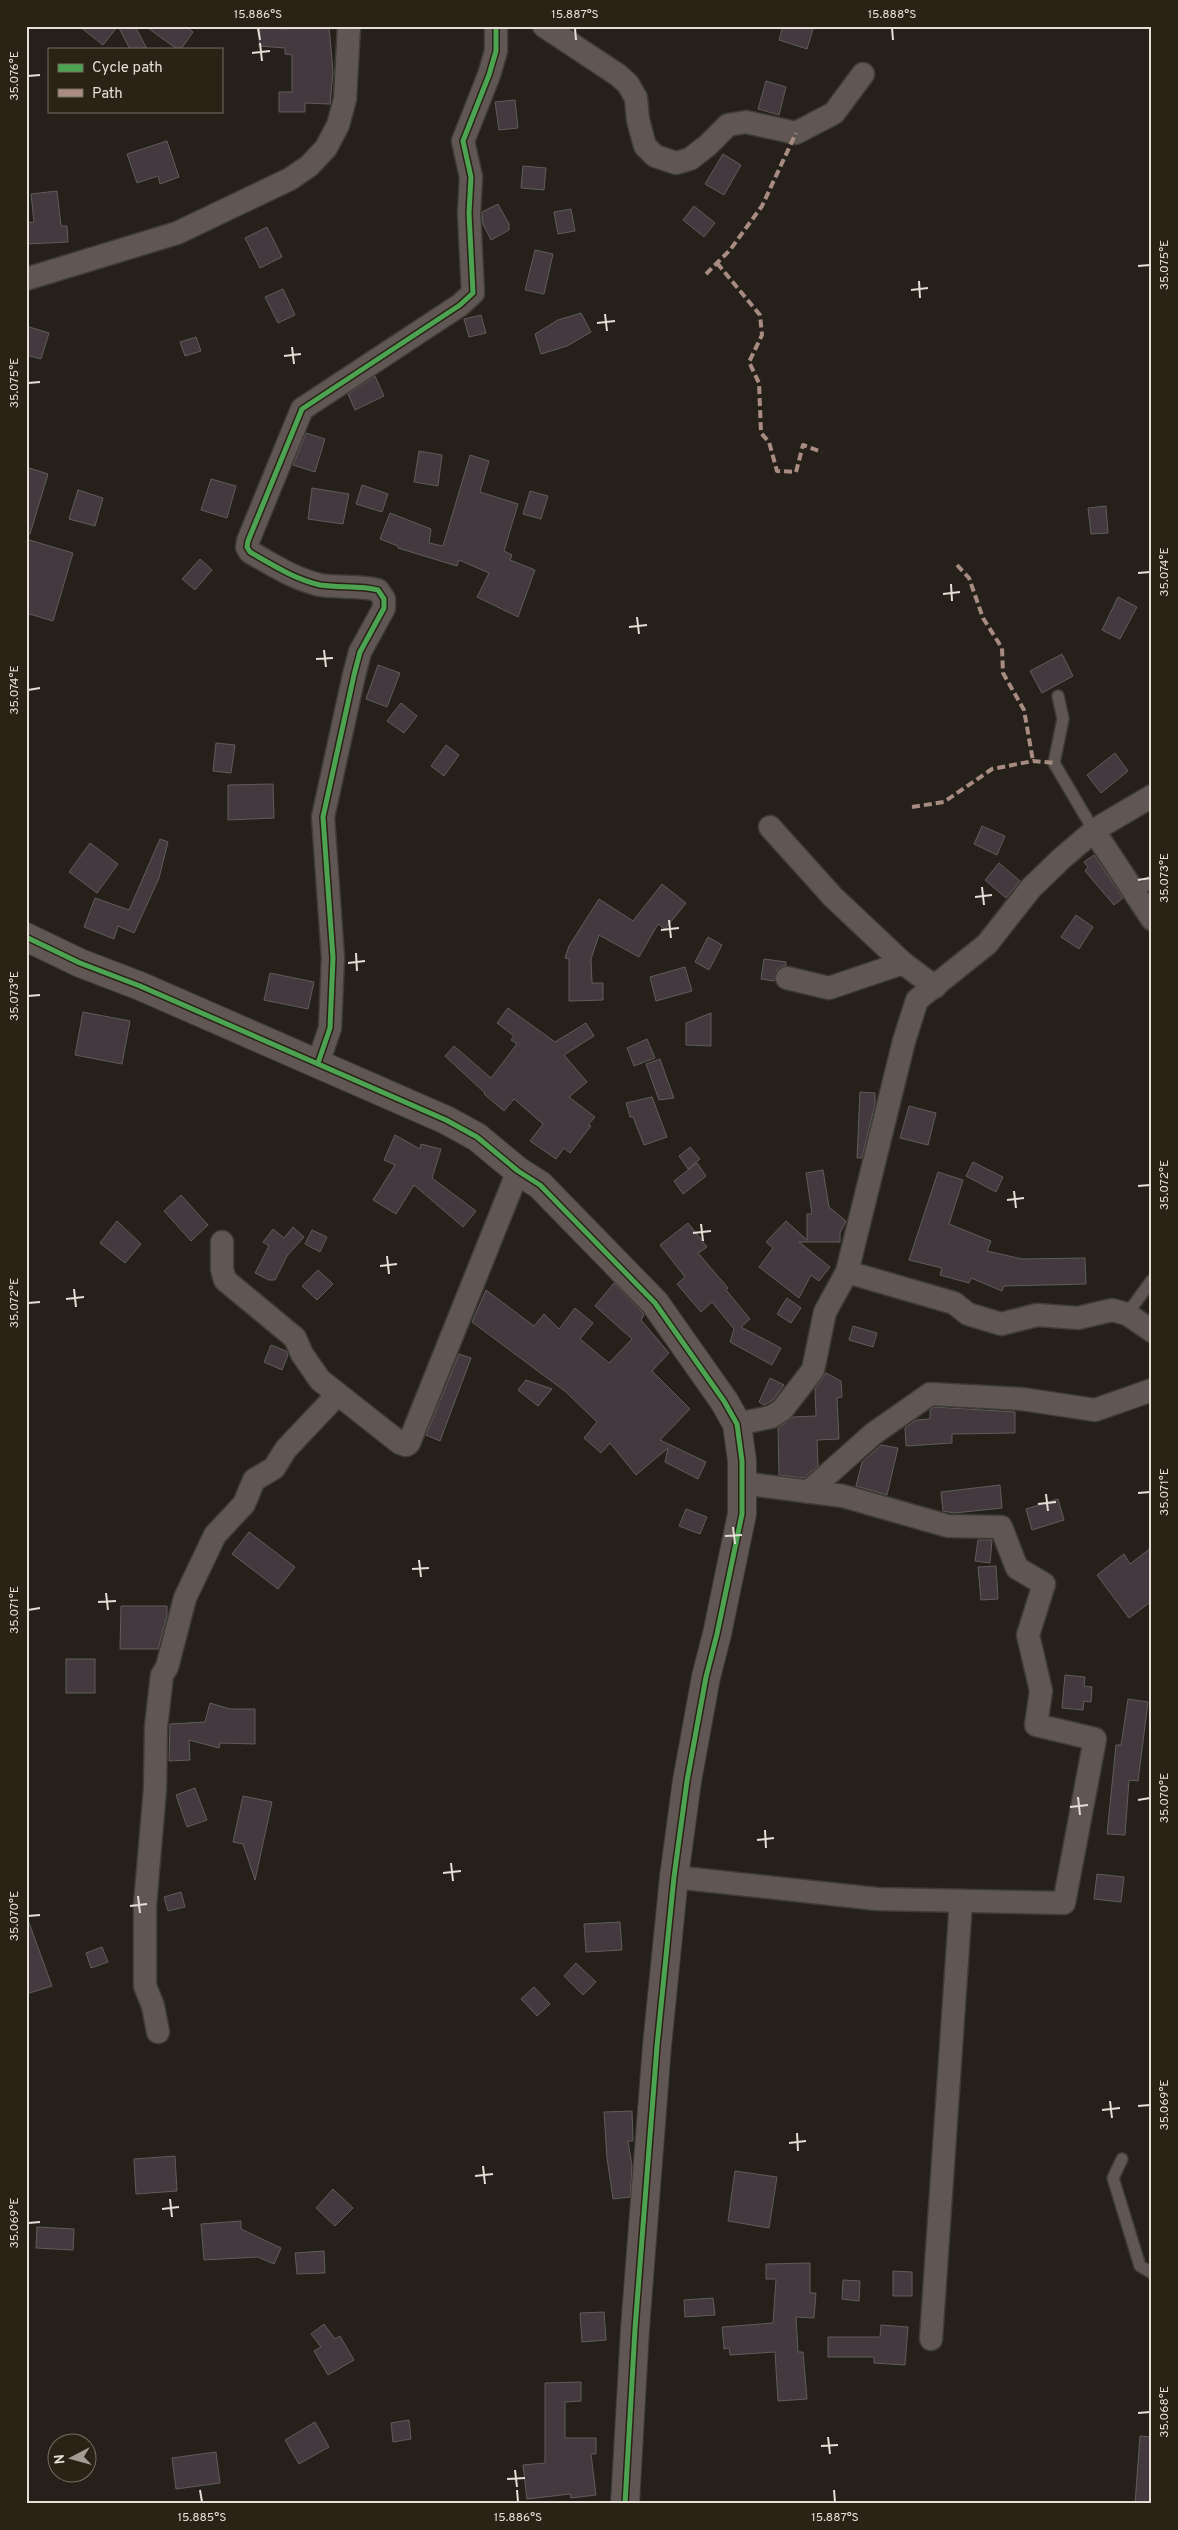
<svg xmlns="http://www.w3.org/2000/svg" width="1178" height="2530" font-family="Overpass,sans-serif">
<rect width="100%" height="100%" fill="#25211a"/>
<g fill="#44393e" stroke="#605c5b">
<path d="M79,26h39l-15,19z"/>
<path d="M118,26h17l12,23h-17z"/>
<path d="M145,26h40l8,6 -12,17h-4z"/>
<path d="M288,26h41l4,46 -3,32 -25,-1v9h-26v-20h13v-37l-7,-1v-6l-26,-2 1,-18 28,1z"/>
<path d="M783,26h21l9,3 -6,20 -28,-9z"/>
<path d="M766,81l20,6 -7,28 -21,-6z"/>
<path d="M515,100l3,28 -19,2 -4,-28z"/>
<path d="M167,141l12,36 -19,7 -2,-8 -21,7 -10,-29z"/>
<path d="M723,154l18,11 -17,30 -19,-11z"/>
<path d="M523,166l23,2 -2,22 -23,-2z"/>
<path d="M57,191l4,35h6l1,16 -42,2v-21l8,-1 -3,-28z"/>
<path d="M498,204l11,20v6l-18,10 -8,-16 -1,-12z"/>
<path d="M694,206l21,17 -11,14 -21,-17z"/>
<path d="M571,209l4,22 -17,3 -4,-22z"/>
<path d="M267,227l15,30 -22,11 -15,-30z"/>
<path d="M535,250l18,4 -9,40 -19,-4z"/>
<path d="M283,289l12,26 -17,8 -13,-26z"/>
<path d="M581,313l10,19 -24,14 -26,8 -6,-20 23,-14z"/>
<path d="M481,315l5,18 -17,4 -5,-18z"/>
<path d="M26,326l23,7 -8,26 -15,-4z"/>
<path d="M196,337l5,14 -16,5 -5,-14z"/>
<path d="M375,376l9,20 -29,14 -7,-16z"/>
<path d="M306,433l19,6 -10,33 -22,-7z"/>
<path d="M419,451l23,4 -4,31 -24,-4z"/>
<path d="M470,455l19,6 -9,31 38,12 -14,47 8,4 -2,5 25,10 -17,47 -41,-20 12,-24 -30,-13 -2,6 -59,-18v-2l-18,-7 10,-26 41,16 -2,14 14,3z"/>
<path d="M26,467l22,7 -18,60h-4z"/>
<path d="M211,479l25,7 -9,32 -26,-8z"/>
<path d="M362,485l26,9 -6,18 -26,-8z"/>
<path d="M312,488l37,6 -6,30 -35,-5z"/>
<path d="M78,490l25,8 -8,28 -26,-7z"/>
<path d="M530,491l18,5 -7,23 -18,-5z"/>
<path d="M1106,506l2,27 -17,1 -3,-26z"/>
<path d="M26,539l47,14 -20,68 -27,-8z"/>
<path d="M200,559l12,11 -17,20 -13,-11z"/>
<path d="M1118,597l19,10 -17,32 -18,-9z"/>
<path d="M1062,654l11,22 -31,17 -12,-22z"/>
<path d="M378,665l22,8 -13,34 -21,-8z"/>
<path d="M401,703l16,13 -13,17 -17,-12z"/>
<path d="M216,743l19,2 -4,28 -18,-2z"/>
<path d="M446,745l13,10 -15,21 -13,-10z"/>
<path d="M1115,753l13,18 -27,22 -14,-18z"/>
<path d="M273,784l1,34 -46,2v-35z"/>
<path d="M982,826l23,10 -8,19 -23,-11z"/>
<path d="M160,839l8,3 -9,36 -25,55 -16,-7 -4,13 -30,-12 11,-29 34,12z"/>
<path d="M90,843l28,21 -21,29 -28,-21z"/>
<path d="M1094,855l29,43 -9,7 -29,-34 3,-4 -4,-5z"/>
<path d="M999,863l21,18 -14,17 -21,-18z"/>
<path d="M662,884l24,19 -21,26 -7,-5 -19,33 -40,-22 -8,24 1,24h11v17l-34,1v-42l-4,-1 4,-12 30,-47 34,22z"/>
<path d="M1076,915l17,12 -14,22 -18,-12z"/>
<path d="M708,937l14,8 -13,25 -14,-8z"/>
<path d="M764,959l22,3v3l-9,4 -3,12 -13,-2z"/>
<path d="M685,967l7,24 -36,10 -6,-24z"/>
<path d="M270,973l44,9 -6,27 -44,-9z"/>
<path d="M508,1008l47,34 31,-19 8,13 -30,19 23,27 -18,15 26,20 -7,8 3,1 -21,27 -6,-5 -8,11 -26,-18 13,-17 -29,-25 -10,12 -20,-17 1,-1 -40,-37 9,-10 37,32 26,-34 -6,-4 3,-4 -17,-13z"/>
<path d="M83,1012l47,9 -8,43 -47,-9z"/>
<path d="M711,1013v33l-25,-1v-22z"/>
<path d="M647,1039l8,19 -21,8 -7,-18z"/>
<path d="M660,1059l7,20 7,19 -15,2 -13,-36z"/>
<path d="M860,1092l15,1v11l-13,54h-5z"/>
<path d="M652,1097l15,40 -23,8 -11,-28h-3l-4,-14z"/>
<path d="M909,1106l27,7 -8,32 -28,-7z"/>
<path d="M395,1135l25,14 1,-5 20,5 -9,29 44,33 -13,16 -49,-42 -18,29 -23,-14 22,-35 -11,-5z"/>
<path d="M690,1147l10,12 -12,10 -9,-13z"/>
<path d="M973,1162l30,15 -7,15 -30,-16z"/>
<path d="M697,1163l9,13 -23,18 -9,-13z"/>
<path d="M823,1170l6,37 17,14 -6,12v9h-41l31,25 -11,14 -8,-6 -12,23 -40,-31 14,-19 -7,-6 20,-21 21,19v-26h5l-6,-41z"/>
<path d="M938,1172l25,8 -14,44 42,17 -4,10 35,8 63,-1 1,26 -82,2 -2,5 -31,-13 -2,5 -29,-8 2,-7 -33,-8z"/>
<path d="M181,1195l27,30 -17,16 -27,-30z"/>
<path d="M117,1221l24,23 -16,19 -25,-20z"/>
<path d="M688,1223l19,24 -9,6 30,35 -2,2 24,29 -9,8 40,21 -9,17 -42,-23 4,-13 -22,-27 -11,10 -24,-28 8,-7 -25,-32z"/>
<path d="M293,1227l11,10 -17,19 -12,24h-6l-14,-7 14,-27 -6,-4 10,-13 11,9z"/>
<path d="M312,1230l15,7 -7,15 -15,-8z"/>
<path d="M318,1270l15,14 -16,16 -15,-14z"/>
<path d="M614,1283l29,30 1,2 -3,5 28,33 -17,18 38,38 -30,31 46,22 -8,17 -33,-17 3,-14 -32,27 -26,-32 -9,10 -17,-15 13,-16 -31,-30 -94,-70 14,-32 48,36 10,-12 15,15 16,-21 18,15 -13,16 29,24 23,-24 -37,-33z"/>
<path d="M787,1298l14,10 -10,15 -14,-9z"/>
<path d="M853,1326l24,7 -4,14 -24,-7z"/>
<path d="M271,1345l15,6 2,4 -6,15 -18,-8z"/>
<path d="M459,1354l12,4 -31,83 -14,-6z"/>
<path d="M826,1373l15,8 1,16 -5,1 2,41 -22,1 1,26 -14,12 -25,-3 -1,-47 15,-11 23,-1 -1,-27z"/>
<path d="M770,1378l14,7 -11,15 -9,5 -5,-3z"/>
<path d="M526,1380l26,9 -14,17 -20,-16z"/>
<path d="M934,1407l81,5v21l-63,1v9l-46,3 -1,-18 11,-8 14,-1v-9z"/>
<path d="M881,1445l17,3 -11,47 -31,-9 6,-24z"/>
<path d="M1000,1485l2,23 -48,5 -11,-2 -2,-19z"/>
<path d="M1058,1499l6,21 -32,10 -6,-21z"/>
<path d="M686,1509l21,8 -7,17 -21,-8z"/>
<path d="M249,1532l46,35 -17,22 -46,-35z"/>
<path d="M978,1540h14l-2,23 -15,-2z"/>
<path d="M1152,1547v54l-23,17 -32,-43 27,-21 6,10z"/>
<path d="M996,1566l2,33 -17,1 -3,-33z"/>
<path d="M121,1606h46v10l-9,33h-38z"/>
<rect x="66" y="1659" width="29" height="34"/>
<path d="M1065,1675l20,2 -1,9 8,1 -1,15 -7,-1 -1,9 -21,-2z"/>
<path d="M1128,1699l20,3 -10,79 -9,-1 -4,55 -18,-1 9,-89h5z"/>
<path d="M210,1703l20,6h25v35l-35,-1 -1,5 -30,-8 1,20 -21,1 1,-37 35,-2z"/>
<path d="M195,1788l12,32 -20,7 -11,-32z"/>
<path d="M243,1796l29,6 -17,78 -12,-36 -10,-2z"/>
<path d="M1097,1874l27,3 -3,25 -27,-3z"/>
<path d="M181,1892l4,15 -17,4 -4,-14z"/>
<path d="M26,1920h2l24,66 -26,8z"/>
<path d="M620,1922l2,28 -36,2 -2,-28z"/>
<path d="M102,1947l6,15 -17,6 -5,-15z"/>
<path d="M576,1963l20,19 -13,13 -19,-19z"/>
<path d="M534,1987l16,17 -13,12 -16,-17z"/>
<path d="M632,2111l1,30h-5l4,25 -2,31 -17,2 -6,-41 -3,-46z"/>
<path d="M175,2156l2,35 -41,3 -2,-35z"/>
<path d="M735,2171l42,6 -8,51 -41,-7z"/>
<path d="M333,2189l20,19 -18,18 -19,-18z"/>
<path d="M241,2221v8l40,19 -7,16 -16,-7 -54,3 -3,-36z"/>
<path d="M37,2227l37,2 -1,21 -37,-2z"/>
<path d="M324,2251l1,22 -28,1 -2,-21z"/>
<path d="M810,2263v30h6l-2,25 -18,-1 2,35h5l4,47 -29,2 -3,-49 -45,3 -1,-7 -5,1 -2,-22 51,-4 3,-44h-10v-15z"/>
<path d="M893,2271l19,1v24h-19z"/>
<path d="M843,2280l17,1 -1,20 -17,-2z"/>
<path d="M713,2298l2,17 -30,2 -1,-17z"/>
<path d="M604,2312l2,28 -24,2 -2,-29z"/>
<path d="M324,2324l11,15 5,-3 14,24 -26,15 -14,-24 7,-4 -10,-13z"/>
<path d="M881,2325l27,2 -3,38 -31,-2v-6h-46v-20h52z"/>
<path d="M581,2382v19l-16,1v36h31v16h-5l5,41 -25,3 -1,-4 -43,5 -4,-34 22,-2v-80z"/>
<path d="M409,2420l2,19 -18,3 -2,-19z"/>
<path d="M315,2422l14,25 -30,17 -14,-24z"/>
<path d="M1140,2436l12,1v67h-17z"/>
<path d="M216,2452l4,31 -44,6 -4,-31z"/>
</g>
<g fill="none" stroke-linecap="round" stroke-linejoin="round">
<g stroke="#3f3b35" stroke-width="14">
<g id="service">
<path d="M1058,696l5,23 -9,44 40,68"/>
<path d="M1134,893l18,-11"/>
<path d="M1127,1314l25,-34"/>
<path d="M1122,2159l-9,19 27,88 12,7"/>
</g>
</g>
<g stroke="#3f3b35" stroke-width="25">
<g id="minor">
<path d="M544,26l74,49 10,9 8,14 2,22 7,26 10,10 21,7 14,-4 18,-14 20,-20 18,-3 50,11 38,-20 29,-39"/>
<path d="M26,279l151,-46 113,-54 19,-13 17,-18 12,-23 7,-26 4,-73"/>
<path d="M770,827l63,70 70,66"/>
<path d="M1094,831l58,88"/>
<path d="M787,978l42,10 74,-25 32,24"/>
<path d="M318,1063l12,-35 3,-70 -10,-141 31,-142 6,-23 24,-44v-9l-6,-9c-18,-5 -39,-2 -58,-5 -26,-6 -47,-20 -70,-33l-3,-5 1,-6 54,-132 158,-104 13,-12 -4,-80 2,-36 -8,-36 26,-66 7,-24v-25"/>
<path d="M222,1242v27l3,11 70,58 7,16 18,26 80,63 6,2 3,-2 109,-272"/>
<path d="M847,1272l107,31 14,11 33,10 36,-9 41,3 34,-8 15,4 25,17"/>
<path d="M737,1424l34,-7 11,-7 31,-40 12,-58 22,-40 57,-231 13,-41 70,-56 44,-56 30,-29 35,-30 56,-33"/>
<path d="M808,1492l65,-58 57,-40 92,5 73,11 57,-20"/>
<path d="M674,1877l203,22 187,4 31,-164 -59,-14 5,-34 -13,-56 16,-51 -27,-16 -16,-41 -53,-1 -105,-30 -102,-13"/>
<path d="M158,2032l-5,-26 -8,-20v-81l10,-116 1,-62 6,-52 5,-8 18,-69 30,-63 29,-31 10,-24 20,-12 12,-19 52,-55"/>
<path d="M931,2339l30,-438"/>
</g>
</g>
<g stroke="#3f3b35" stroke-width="30">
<path id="tertiary" d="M26,937l54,26 60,23 306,134 31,17 41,34 22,14 115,118 69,98 13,23 5,37v53l-25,120 -11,43 -19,104 -13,96 -17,169 -22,283 -10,175"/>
</g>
<use href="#service" stroke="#605754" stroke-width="11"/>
<use href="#minor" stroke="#605754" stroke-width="22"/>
<use href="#tertiary" stroke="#605754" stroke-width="28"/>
<g stroke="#a88b81" stroke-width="4" stroke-dasharray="8 4" stroke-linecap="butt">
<path d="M717,263l43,52 2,20 -13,27 10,21 2,50 8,9 8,29 19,1 7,-27 19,7"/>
<path d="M706,274l24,-24 32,-44 34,-73"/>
<path d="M957,565l12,13 14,40 19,30 1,25 21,37 9,51"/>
<path d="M912,807l32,-5 48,-33 41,-8 21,2"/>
</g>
<g stroke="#2a2215" stroke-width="8">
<g id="cycleway">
<path d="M26,937l54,26 60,23 306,134 31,17 41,34 22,14 115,118 69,98 13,23 5,37v53l-25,120 -11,43 -19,104 -13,96 -17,169 -22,283 -10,175"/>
<path d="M318,1063l12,-35 3,-70 -10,-141 31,-142 6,-23 24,-44v-9l-6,-9c-18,-5 -39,-2 -58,-5 -26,-6 -47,-20 -70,-33l-3,-5 1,-6 54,-132 158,-104 13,-12 -4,-80 2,-36 -8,-36 26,-66 7,-24v-25"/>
</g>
</g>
<use href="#cycleway" stroke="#4ca352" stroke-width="5"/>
</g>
<path fill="none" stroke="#e5dfd7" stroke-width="2" d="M258,28l2,12M575,28l1,12M892,28l1,12M260,43l2,18M252,53l18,-2M28,76l12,-1M1138,266l12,-1M919,281l1,17M911,290l17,-2M605,314l2,17M597,323l18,-2M292,347l2,17M284,356l17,-2M28,383l12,-1M1138,573l12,-1M951,584l1,17M943,594l17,-2M637,617l2,17M629,627l18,-2M324,650l2,17M316,659l17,-1M28,690l12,-2M1138,880l12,-2M982,887l2,18M975,897l17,-2M669,920l2,18M661,930l18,-2M356,953l1,18M348,963l17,-2M28,996l12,-1M1138,1186l12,-1M1014,1191l2,17M1007,1200l17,-2M701,1224l2,17M693,1233l18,-2M387,1256l2,18M380,1266l17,-2M74,1289l2,18M66,1299l18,-2M28,1303l12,-1M1138,1493l12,-1M1046,1494l2,17M1038,1504l18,-2M733,1527l2,17M725,1536l17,-1M419,1560l2,17M412,1569l17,-1M106,1593l2,17M98,1602l18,-1M28,1610l12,-2M1078,1797l2,18M1138,1800l12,-2M1070,1807l18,-2M765,1830l1,18M757,1840l17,-2M451,1863l2,18M443,1873l18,-2M138,1896l2,17M130,1906l17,-2M28,1916l12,-1M1110,2101l2,17M1138,2106l12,-1M1102,2110l18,-2M797,2133l1,18M789,2143l17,-2M483,2166l2,18M475,2176l18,-2M170,2199l2,18M162,2209l17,-2M28,2223l12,-1M1138,2413l12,-1M828,2437l2,17M821,2446l17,-1M515,2470l2,17M507,2479l18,-1M200,2490l2,12M517,2490l1,12M834,2490l1,12"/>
<rect width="1178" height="2530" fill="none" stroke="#2a2215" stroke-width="55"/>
<rect x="48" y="48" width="175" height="65" fill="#2a2215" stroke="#756e63"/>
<rect x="58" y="64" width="25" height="8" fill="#4ca352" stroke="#756e63"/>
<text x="92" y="72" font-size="15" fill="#e5dfd7">Cycle path</text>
<rect x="58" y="89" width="25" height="8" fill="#a88b81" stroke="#756e63"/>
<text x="92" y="98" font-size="15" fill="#e5dfd7">Path</text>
<g transform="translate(72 2458) rotate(264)"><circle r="24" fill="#2a2215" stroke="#756e63"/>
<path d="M0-4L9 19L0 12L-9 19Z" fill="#a29c95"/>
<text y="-8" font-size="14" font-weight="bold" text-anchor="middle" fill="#e5dfd7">N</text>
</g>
<rect x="28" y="28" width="1122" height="2474" fill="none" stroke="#e5dfd7" stroke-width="2"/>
<g font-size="12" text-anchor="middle" fill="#e5dfd7">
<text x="258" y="18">15.886°S</text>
<text x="575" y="18">15.887°S</text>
<text x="892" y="18">15.888°S</text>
<text transform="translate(14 76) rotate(-90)" y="4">35.076°E</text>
<text transform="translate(1164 265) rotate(-90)" y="4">35.075°E</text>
<text transform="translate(14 383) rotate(-90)" y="4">35.075°E</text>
<text transform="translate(1164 572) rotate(-90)" y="4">35.074°E</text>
<text transform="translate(14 690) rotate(-90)" y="4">35.074°E</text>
<text transform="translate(1164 878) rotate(-90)" y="4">35.073°E</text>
<text transform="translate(14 996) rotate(-90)" y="4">35.073°E</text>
<text transform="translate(1164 1185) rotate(-90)" y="4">35.072°E</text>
<text transform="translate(14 1303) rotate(-90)" y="4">35.072°E</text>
<text transform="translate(1164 1492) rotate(-90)" y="4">35.071°E</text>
<text transform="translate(14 1610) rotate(-90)" y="4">35.071°E</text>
<text transform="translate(1164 1798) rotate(-90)" y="4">35.070°E</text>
<text transform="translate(14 1916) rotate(-90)" y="4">35.070°E</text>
<text transform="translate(1164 2105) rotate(-90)" y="4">35.069°E</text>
<text transform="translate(14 2223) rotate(-90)" y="4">35.069°E</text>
<text transform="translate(1164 2412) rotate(-90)" y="4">35.068°E</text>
<text x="202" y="2521">15.885°S</text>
<text x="518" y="2521">15.886°S</text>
<text x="835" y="2521">15.887°S</text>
</g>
</svg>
